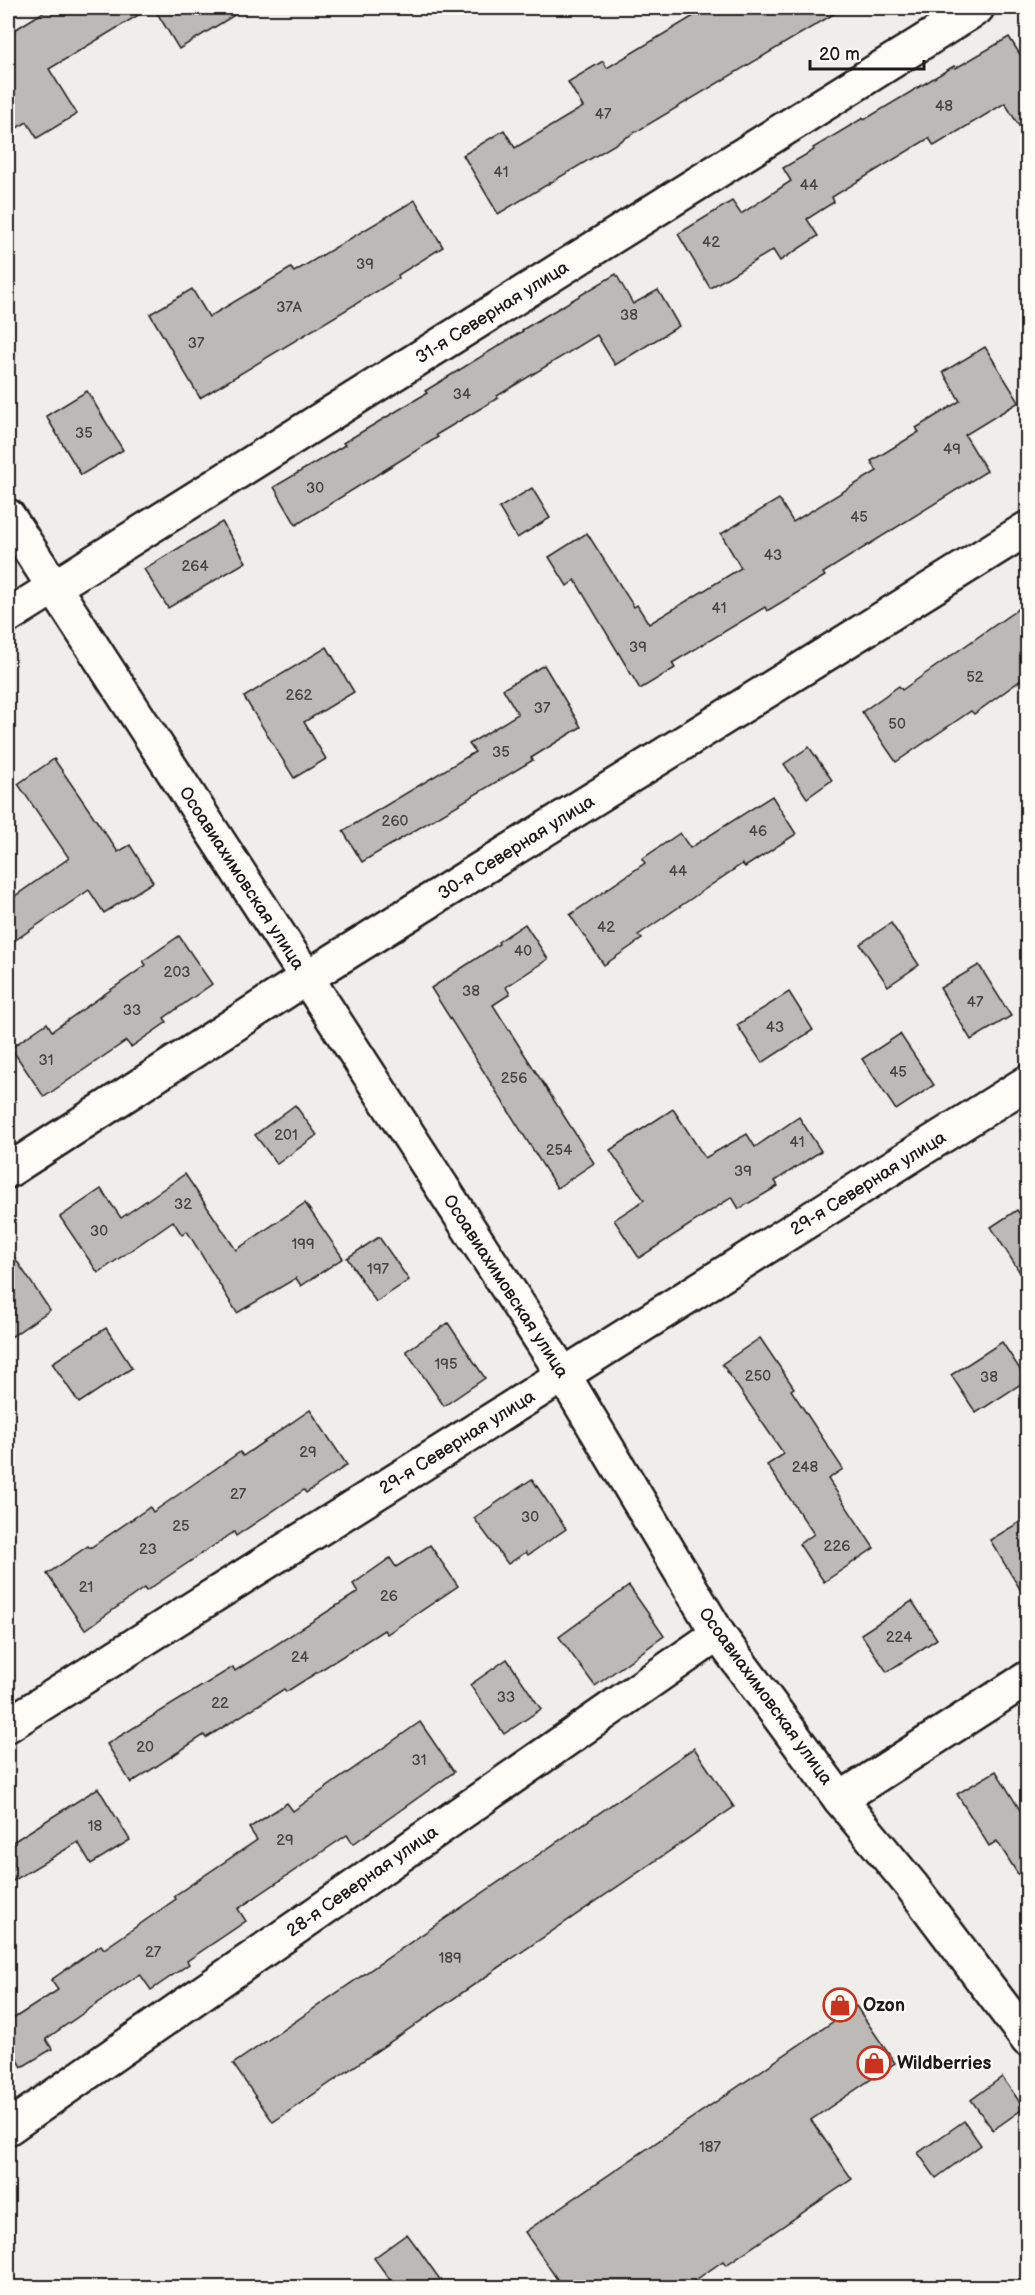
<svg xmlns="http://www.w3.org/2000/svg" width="1035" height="2295" font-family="'Balsamiq Sans',sans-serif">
<rect width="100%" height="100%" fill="#f0eeea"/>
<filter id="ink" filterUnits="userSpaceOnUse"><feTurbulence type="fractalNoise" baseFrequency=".0167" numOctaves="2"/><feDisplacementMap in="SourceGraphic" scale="12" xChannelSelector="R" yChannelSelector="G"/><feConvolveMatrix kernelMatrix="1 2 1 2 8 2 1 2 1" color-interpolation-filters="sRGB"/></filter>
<g filter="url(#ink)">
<g fill="#bbbab6" stroke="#1c1c1c" stroke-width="1.5">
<path d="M50,8h100l-101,61 28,45 -40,24 -10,-16 -19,11v-99z"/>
<path d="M154,8h92l-67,41z"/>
<path d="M707,8h137l-346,206 -35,-59 41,-25 11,18 68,-41 -15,-25 35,-21 4,7z"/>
<path d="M1009,37l19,30v74l-23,-38 -71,43 -5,-8 -97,59 2,5 -27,17 11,17 -38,25 -7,-11 -63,38 -32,-54 54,-33 9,13 50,-33 -8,-13 31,-18 -1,-2 50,-30 1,2 90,-54 2,2z"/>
<path d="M415,200l28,47 -45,28 1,3 -199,120 -50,-84 42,-25 17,28 82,-49 3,4z"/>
<path d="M616,274l17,30 25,-14 21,36 -64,39 -18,-30 -100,61 1,2 -62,37 2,2 -142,88 -22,-38 71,-42 -2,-2 84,-50 -2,-2 98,-60 -1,-1z"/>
<path d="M985,347l34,55 -54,33 22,36 -164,102 2,3 -58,35 -2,-4 -93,56 3,5 -35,21 -65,-109 -8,6 -18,-29 38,-24 47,74 3,-2 12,19 92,-56 -20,-34 58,-35 14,23 84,-51 -6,-10 48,-29 -3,-4 44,-27 -17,-29z"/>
<path d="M87,391l36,59 -42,25 -35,-59z"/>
<path d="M532,488l18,30 -33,20 -18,-30z"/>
<path d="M222,522l24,40 -78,46 -24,-39z"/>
<path d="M1028,602v73l-54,39 -3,-3 -75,51 -34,-50 37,-26 3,4z"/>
<path d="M327,647l27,45 -50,30 22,37 -32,19 -50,-81z"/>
<path d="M544,665l37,62 -50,31 2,2 -171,102 -19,-31 132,-79 -6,-8 49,-30 -15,-25z"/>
<path d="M809,747l23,33 -25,18 -23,-34z"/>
<path d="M54,759l64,93 12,-7 23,37 -49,31 -15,-23 -81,55v-44l61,-43 -51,-74z"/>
<path d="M772,796l24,38 -51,33 -3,-3 -104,71 4,4 -38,26 -34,-50 75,-52 -3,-4 38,-26 10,15z"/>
<path d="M891,923l28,42 -31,21 -28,-42z"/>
<path d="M525,924l23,35 -42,28 4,7 -17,11 101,158 -37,25 -126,-200 68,-44 -1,-2z"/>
<path d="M179,936l33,48 -48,34 3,4 -36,25 -5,-6 -82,56 -33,-49 36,-25 5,8 94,-66 -3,-4z"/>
<path d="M979,965l32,51 -40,24 -31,-52z"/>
<path d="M789,992l24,38 -51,33 -25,-38z"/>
<path d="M900,1034l34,51 -38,25 -34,-51z"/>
<path d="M295,1105l22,30 -40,29 -22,-29z"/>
<path d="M673,1109l32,49 42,-24 8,13 44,-30 22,34 -46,30 3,5 -39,23 -7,-12 -93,61 -25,-38 30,-20 -34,-50z"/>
<path d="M185,1174l51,76 69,-47 38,55 -42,28 -5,-8 -59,35 -50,-82 -5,4 -9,-14 -75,52 -38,-56 41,-28 20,29z"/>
<path d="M1017,1210l11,16v59l-37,-58z"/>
<path d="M379,1237l30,43 -33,22 -29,-44z"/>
<path d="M8,1248l42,62 -42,29z"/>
<path d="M448,1323l37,55 -41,28 -38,-55z"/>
<path d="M106,1328l26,40 -53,35 -27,-40z"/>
<path d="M760,1338l34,50 -3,2 52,79 -15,10 46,69 -50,34 -25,-38 15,-10 -47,-69 17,-11 -62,-90z"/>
<path d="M1002,1342l25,38 -51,33 -25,-38z"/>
<path d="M310,1410l37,55 -41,28 -2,-3 -68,46 -2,-4 -88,59 -2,-3 -59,42 -38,-56 41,-28 2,2 60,-41 3,5 87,-60 3,4z"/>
<path d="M532,1479l34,50 -38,26 -2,-3 -18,12 -34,-46z"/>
<path d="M1028,1517v85l-38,-62z"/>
<path d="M430,1545l28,41 -71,48 -3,-4 -98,62 -2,-3 -78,49 -2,-3 -73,48 -24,-39 126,-77 2,4 123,-79 -5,-8 37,-26 6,9z"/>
<path d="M629,1586l35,50 -69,50 -36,-49z"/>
<path d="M912,1601l25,38 -50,33 -26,-38z"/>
<path d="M507,1659l34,50 -37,25 -34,-49z"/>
<path d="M420,1722l34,50 -101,72 -6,-9 -109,74 8,12 -59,40 2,3 -38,26 -11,-16 -94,65 6,10 -30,18 -14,-24v-21l50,-32 -7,-10 50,-35 3,4 72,-50 -2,-3 83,-56 -8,-12 38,-25 6,8z"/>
<path d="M694,1748l40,59 -461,315 -40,-58z"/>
<path d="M996,1771l32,52v67l-31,-49 -8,5 -32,-52z"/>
<path d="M98,1788l32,52 -39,24 -13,-22 -70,42v-39z"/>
<path d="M856,2006l39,57 -84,57 41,59 -126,86 -3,-4 -39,27h-121l-38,-56z"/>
<path d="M1002,2077l22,31 -31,22 -22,-30z"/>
<path d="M964,2121l17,24 -45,33 -18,-25z"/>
<path d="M407,2234l12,16 27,38h-50l-22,-30z"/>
</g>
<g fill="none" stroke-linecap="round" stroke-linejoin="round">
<g stroke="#1c1c1c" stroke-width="38">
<g id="minor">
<path d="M8,516l555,858 155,260 122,165 71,86 117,155"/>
<path d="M8,616l969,-608"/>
<path d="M8,1171l298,-193 722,-450"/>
<path d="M8,1725l1020,-643"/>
<path d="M840,1799l188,-121"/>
<path d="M8,2128l710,-494"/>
</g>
</g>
<use href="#minor" stroke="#fdfcf7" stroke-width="33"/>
</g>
</g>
<defs>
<g id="shop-ring" transform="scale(1.725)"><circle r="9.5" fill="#fdfcf7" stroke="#c8321e" stroke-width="1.5"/><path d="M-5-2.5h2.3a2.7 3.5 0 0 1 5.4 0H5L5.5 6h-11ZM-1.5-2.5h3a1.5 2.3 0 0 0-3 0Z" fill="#c8321e"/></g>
</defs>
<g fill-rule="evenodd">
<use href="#shop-ring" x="840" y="2005"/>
<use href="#shop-ring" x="874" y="2063"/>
</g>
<g text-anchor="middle" stroke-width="4.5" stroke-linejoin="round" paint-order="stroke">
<g font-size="15" fill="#444442">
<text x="944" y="111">48</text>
<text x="603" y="119">47</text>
<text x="501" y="177">41</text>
<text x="809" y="190">44</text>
<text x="711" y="247">42</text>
<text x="365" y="269">39</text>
<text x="289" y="312">37А</text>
<text x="629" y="320">38</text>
<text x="196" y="348">37</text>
<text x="462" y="399">34</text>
<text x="84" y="438">35</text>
<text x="952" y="454">49</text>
<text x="315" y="493">30</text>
<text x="859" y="522">45</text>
<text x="773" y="560">43</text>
<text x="195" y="571">264</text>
<text x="719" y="613">41</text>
<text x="638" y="652">39</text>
<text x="975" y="682">52</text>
<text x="299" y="700">262</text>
<text x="542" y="713">37</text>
<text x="897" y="729">50</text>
<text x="501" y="757">35</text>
<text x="395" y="826">260</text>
<text x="758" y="836">46</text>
<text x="678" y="876">44</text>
<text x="606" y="932">42</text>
<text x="523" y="956">40</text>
<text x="177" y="977">203</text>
<text x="471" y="996">38</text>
<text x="975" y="1007">47</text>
<text x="132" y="1015">33</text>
<text x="775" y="1032">43</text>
<text x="46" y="1065">31</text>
<text x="898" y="1077">45</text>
<text x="514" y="1083">256</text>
<text x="286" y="1140">201</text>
<text x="797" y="1147">41</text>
<text x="559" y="1155">254</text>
<text x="743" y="1176">39</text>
<text x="183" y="1209">32</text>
<text x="99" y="1236">30</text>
<text x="303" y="1249">199</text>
<text x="378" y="1274">197</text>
<text x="446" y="1369">195</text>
<text x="758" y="1381">250</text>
<text x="989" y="1382">38</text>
<text x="308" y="1457">29</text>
<text x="805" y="1472">248</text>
<text x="238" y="1499">27</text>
<text x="530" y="1522">30</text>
<text x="181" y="1531">25</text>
<text x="837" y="1551">226</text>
<text x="148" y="1554">23</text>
<text x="86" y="1592">21</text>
<text x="389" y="1601">26</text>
<text x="899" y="1642">224</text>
<text x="300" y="1662">24</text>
<text x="506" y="1702">33</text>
<text x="220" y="1708">22</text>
<text x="145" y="1752">20</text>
<text x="419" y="1765">31</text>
<text x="95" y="1831">18</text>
<text x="285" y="1845">29</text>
<text x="153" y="1957">27</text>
<text x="450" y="1963">189</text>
<text x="710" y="2152">187</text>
</g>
<g font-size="18" fill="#1c1c1c" stroke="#fdfcf7">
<text transform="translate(492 312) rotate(-32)" y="6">31-я Северная улица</text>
<text transform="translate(516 847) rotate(-32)" y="6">30-я Северная улица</text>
<text transform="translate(242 878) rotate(57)" y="6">Осоавиахимовская улица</text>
<text transform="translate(868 1183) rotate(-32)" y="6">29-я Северная улица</text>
<text transform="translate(506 1286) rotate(57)" y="6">Осоавиахимовская улица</text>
<text transform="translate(457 1442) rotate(-32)" y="6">29-я Северная улица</text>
<text transform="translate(766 1696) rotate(54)" y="6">Осоавиахимовская улица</text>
<text transform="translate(362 1881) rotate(-35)" y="6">28-я Северная улица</text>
</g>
<g font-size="18" font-weight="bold" fill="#1c1c1c" stroke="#fdfcf7" text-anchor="start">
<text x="863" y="2011">Ozon</text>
<text x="897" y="2069">Wildberries</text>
</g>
</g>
<rect width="1035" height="2295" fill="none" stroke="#fdfcf7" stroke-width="30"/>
<rect x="15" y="15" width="1005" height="2265" fill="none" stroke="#1c1c1c" stroke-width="2" filter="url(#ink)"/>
<path d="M810 60v9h114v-9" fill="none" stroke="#1c1c1c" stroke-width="3"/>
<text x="819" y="60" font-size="18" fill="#1c1c1c" stroke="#fdfcf7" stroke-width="4.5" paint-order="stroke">20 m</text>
</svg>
